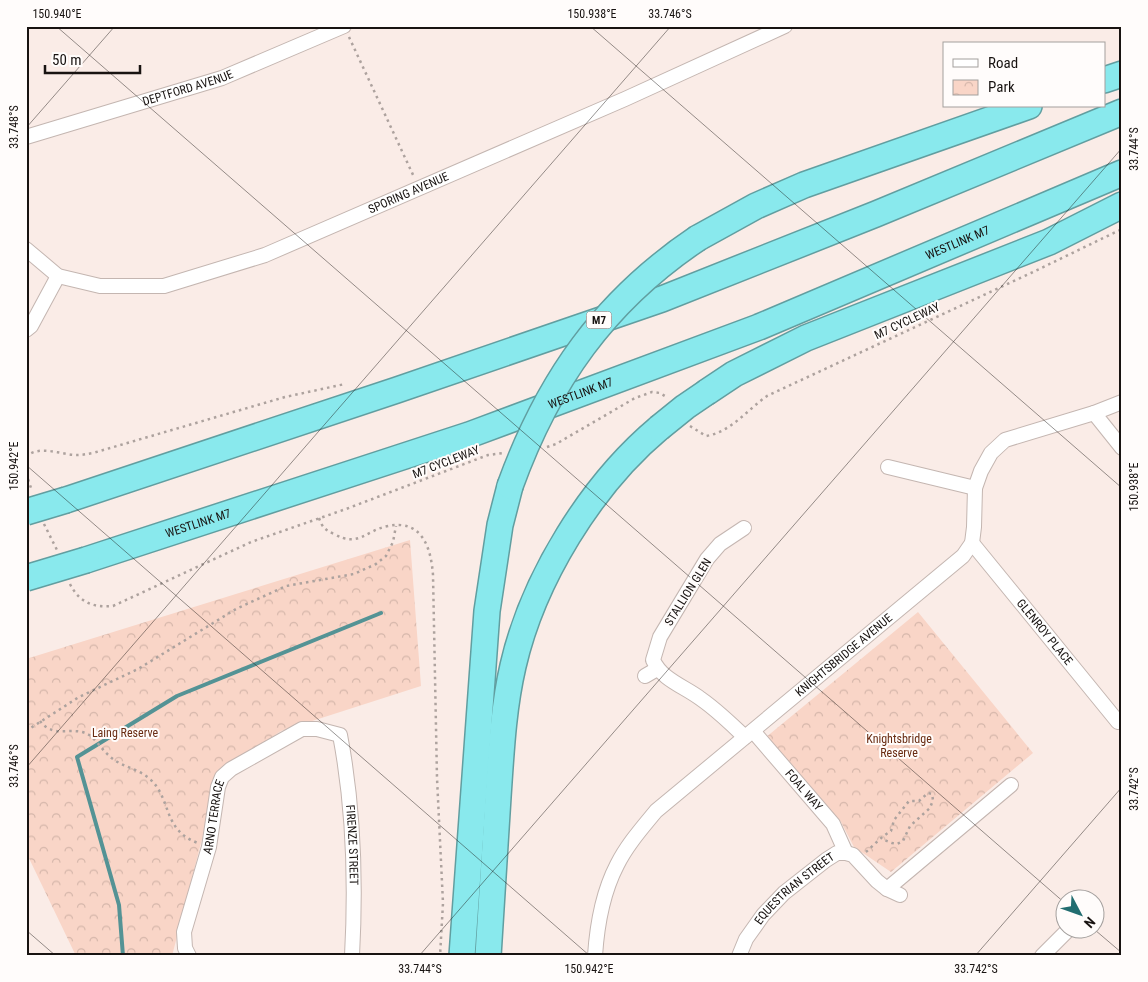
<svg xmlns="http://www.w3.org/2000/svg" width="1148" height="982" font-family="'Roboto Condensed',sans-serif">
<defs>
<pattern id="park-crowns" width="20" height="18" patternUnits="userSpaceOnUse" patternTransform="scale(1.25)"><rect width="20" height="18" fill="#f9d5c7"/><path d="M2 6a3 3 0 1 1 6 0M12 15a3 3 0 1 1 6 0" fill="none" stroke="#d5b6aa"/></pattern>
</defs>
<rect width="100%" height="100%" fill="#faece7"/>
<g fill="url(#park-crowns)">
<path d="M410,540l11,146 -140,45 -66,44 -13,64 -30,117h-96l-50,-104v-193z"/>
<path d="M918,612l115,141 -142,119 -37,-25 -13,-25 -76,-84z"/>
</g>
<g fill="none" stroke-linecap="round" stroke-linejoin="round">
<path stroke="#549395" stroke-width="4" d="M123,956l-4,-51 -42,-148 100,-61 204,-83"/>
<g stroke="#c4b6b1" stroke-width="16">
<g id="street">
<path id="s1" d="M26,137l196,-59 122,-52"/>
<path id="s2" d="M26,249l32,27 42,10h64l101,-31 360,-156 160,-73"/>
<path d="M26,330l5,-4 27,-50"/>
<path d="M1094,413l28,35"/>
<path d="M888,467l87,21"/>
<path d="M744,528l-24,16 -13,15 -47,78 -7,23c9,20 31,26 48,39 16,11 30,25 44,38"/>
<path id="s3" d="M972,543l146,179"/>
<path d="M645,676l12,-7"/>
<path id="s4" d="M753,731l80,93 13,29"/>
<path d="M887,889l124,-104"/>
<path id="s5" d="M189,956l-4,-8 -1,-16 25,-85 9,-60 4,-10 9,-8 71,-40h15l23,6c14,73 16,147 12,221"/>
<path id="s6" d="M595,956c2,-31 8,-64 22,-91 10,-20 25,-37 39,-54l307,-255 9,-13 2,-16 1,-39 6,-17 10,-18 14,-13 89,-27 28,-11"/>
<path id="s7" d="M739,956l7,-17 17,-24 21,-22 42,-33 11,-7h9l7,2 24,26 10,8 13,6"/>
<path d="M1042,956l26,-26"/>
</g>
</g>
<g stroke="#619ea0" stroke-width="28">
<g id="highway">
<path d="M1104,80l18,-6"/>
<path d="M698,238l58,-32 48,-21 225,-79"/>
<path d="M707,392l27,-18 72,-36 243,-96 73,-37"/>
<path d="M66,500l331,-110 265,-91 214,-85 246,-102"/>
<path id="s8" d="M86,560l383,-125 290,-108 363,-154"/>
<path d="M462,956l25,-345 13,-86 10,-39"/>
<path d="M488,956c3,-53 7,-106 10,-159 3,-44 5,-88 15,-131 20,-87 78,-181 146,-238"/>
</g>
</g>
<g stroke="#ada29e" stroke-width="2.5" stroke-dasharray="2.5 4" stroke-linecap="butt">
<path d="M349,37l65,140"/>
<path d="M690,426l16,10c25,-4 41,-26 61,-40l264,-123 91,-44"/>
<path d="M547,447l9,-3 79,-46 17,-6 8,1 8,5"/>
<path d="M26,457c13,-13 35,-2 51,-2 5,0 10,-1 16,-2l192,-56 60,-13"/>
<path d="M26,473l6,18"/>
<path d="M319,518c3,9 6,12 15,16 25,14 32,-4 54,-8 35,-7 43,23 45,49l4,203 6,125 -3,53"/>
<path d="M44,524l13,26"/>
<path d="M70,584c9,18 23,24 43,22l138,-64 95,-33 142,-54 16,-2"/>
<path d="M40,721c15,20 35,2 52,16 8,8 14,18 24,24 11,7 24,9 34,18 22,20 12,51 48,64"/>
<path d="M26,731l53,-34 59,-28 98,-60 50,-23 68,-12 22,-10 10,-8 7,-14 3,-16"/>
<path d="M866,852c8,-7 16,-16 25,-21l3,-11 15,-19h10l9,-8 4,1 1,6 -3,8 -20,18 -7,15 -6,3 -5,-1 -10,-4"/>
</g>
<use href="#street" stroke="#fff" stroke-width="14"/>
<use href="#highway" stroke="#89e9ed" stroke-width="25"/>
<g stroke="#619ea0" stroke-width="28" stroke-linecap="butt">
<g id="highway-bridge">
<path d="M659,428l26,-21 22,-15"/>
<path d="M510,486c38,-105 94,-185 188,-248"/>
<path d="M26,512l40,-12"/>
<path d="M26,578l60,-18"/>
</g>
</g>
<use href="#highway-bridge" stroke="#89e9ed" stroke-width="25"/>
</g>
<path fill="none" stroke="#181311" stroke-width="1" stroke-opacity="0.45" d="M56,26l1010,878M590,26l532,462M26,128l89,-102M26,465l564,491M26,768l645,-742M26,930l30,26M1095,930l27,23M419,956l703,-808M975,956l147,-169"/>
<g text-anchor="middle" stroke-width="4" stroke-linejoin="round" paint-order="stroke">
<rect fill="#fffcfb" stroke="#5d5957" stroke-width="1" x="586.5" y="311.5" width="25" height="17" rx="4"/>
<g font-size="11" font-weight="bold" fill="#181311">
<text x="599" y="324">M7</text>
</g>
<g font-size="12" fill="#181311" stroke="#fffcfb">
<text dy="4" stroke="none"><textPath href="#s1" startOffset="169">DEPTFORD AVENUE</textPath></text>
<text dy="4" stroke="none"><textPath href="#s2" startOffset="411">SPORING AVENUE</textPath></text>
<text dy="4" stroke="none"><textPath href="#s8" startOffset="928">WESTLINK M7</textPath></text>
<text transform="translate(907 321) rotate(-25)" y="4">M7 CYCLEWAY</text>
<text dy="4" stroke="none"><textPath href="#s8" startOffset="522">WESTLINK M7</textPath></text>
<text transform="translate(446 462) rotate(-21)" y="4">M7 CYCLEWAY</text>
<text dy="4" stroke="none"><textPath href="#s8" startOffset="118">WESTLINK M7</textPath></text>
<text transform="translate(688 592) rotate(-58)" y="4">STALLION GLEN</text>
<text dy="4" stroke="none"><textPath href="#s3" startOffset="115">GLENROY PLACE</textPath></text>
<text dy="4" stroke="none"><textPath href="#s6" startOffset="405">KNIGHTSBRIDGE AVENUE</textPath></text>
<text dy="4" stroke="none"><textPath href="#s4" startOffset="78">FOAL WAY</textPath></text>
<text dy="4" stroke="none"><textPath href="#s5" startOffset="144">ARNO TERRACE</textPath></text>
<text dy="4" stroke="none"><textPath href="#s5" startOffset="428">FIRENZE STREET</textPath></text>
<text dy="4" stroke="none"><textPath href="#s7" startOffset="89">EQUESTRIAN STREET</textPath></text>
</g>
<g font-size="12" fill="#682b11" stroke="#fffcfb">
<text x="125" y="737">Laing Reserve</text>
<text x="899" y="743">Knightsbridge<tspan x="899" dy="14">Reserve</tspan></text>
</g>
</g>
<rect width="1148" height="982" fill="none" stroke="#fffcfb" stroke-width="55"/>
<rect x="943" y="42" width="162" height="65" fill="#fffcfb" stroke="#a39f9d"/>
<rect x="953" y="59" width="25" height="8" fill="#ffffff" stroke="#a39f9d"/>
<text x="988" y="68" font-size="15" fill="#181311">Road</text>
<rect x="953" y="80" width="25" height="15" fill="url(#park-crowns)" stroke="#a39f9d"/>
<text x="988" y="92" font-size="15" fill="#181311">Park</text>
<g transform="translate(1080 914) rotate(131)"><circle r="24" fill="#fffcfb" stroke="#a39f9d"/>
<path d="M0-4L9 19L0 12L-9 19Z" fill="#226d70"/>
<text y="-8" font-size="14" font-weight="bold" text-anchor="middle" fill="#181311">N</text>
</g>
<path d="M45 65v8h95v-8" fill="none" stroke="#181311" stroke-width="2.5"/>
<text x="52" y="65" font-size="15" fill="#181311" stroke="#fffcfb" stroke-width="4" paint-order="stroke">50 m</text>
<rect x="28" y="28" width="1092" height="926" fill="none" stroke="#181311" stroke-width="2"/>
<g font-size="12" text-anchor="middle" fill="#181311">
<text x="57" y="18">150.940°E</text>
<text x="592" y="18">150.938°E</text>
<text x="670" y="18">33.746°S</text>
<text transform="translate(14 127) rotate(-90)" y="4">33.748°S</text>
<text transform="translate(1134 149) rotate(-90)" y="4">33.744°S</text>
<text transform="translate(14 466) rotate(-90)" y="4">150.942°E</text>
<text transform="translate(1134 487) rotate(-90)" y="4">150.938°E</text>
<text transform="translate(14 766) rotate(-90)" y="4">33.746°S</text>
<text transform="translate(1134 789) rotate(-90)" y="4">33.742°S</text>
<text x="420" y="973">33.744°S</text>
<text x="589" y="973">150.942°E</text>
<text x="976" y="973">33.742°S</text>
</g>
</svg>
